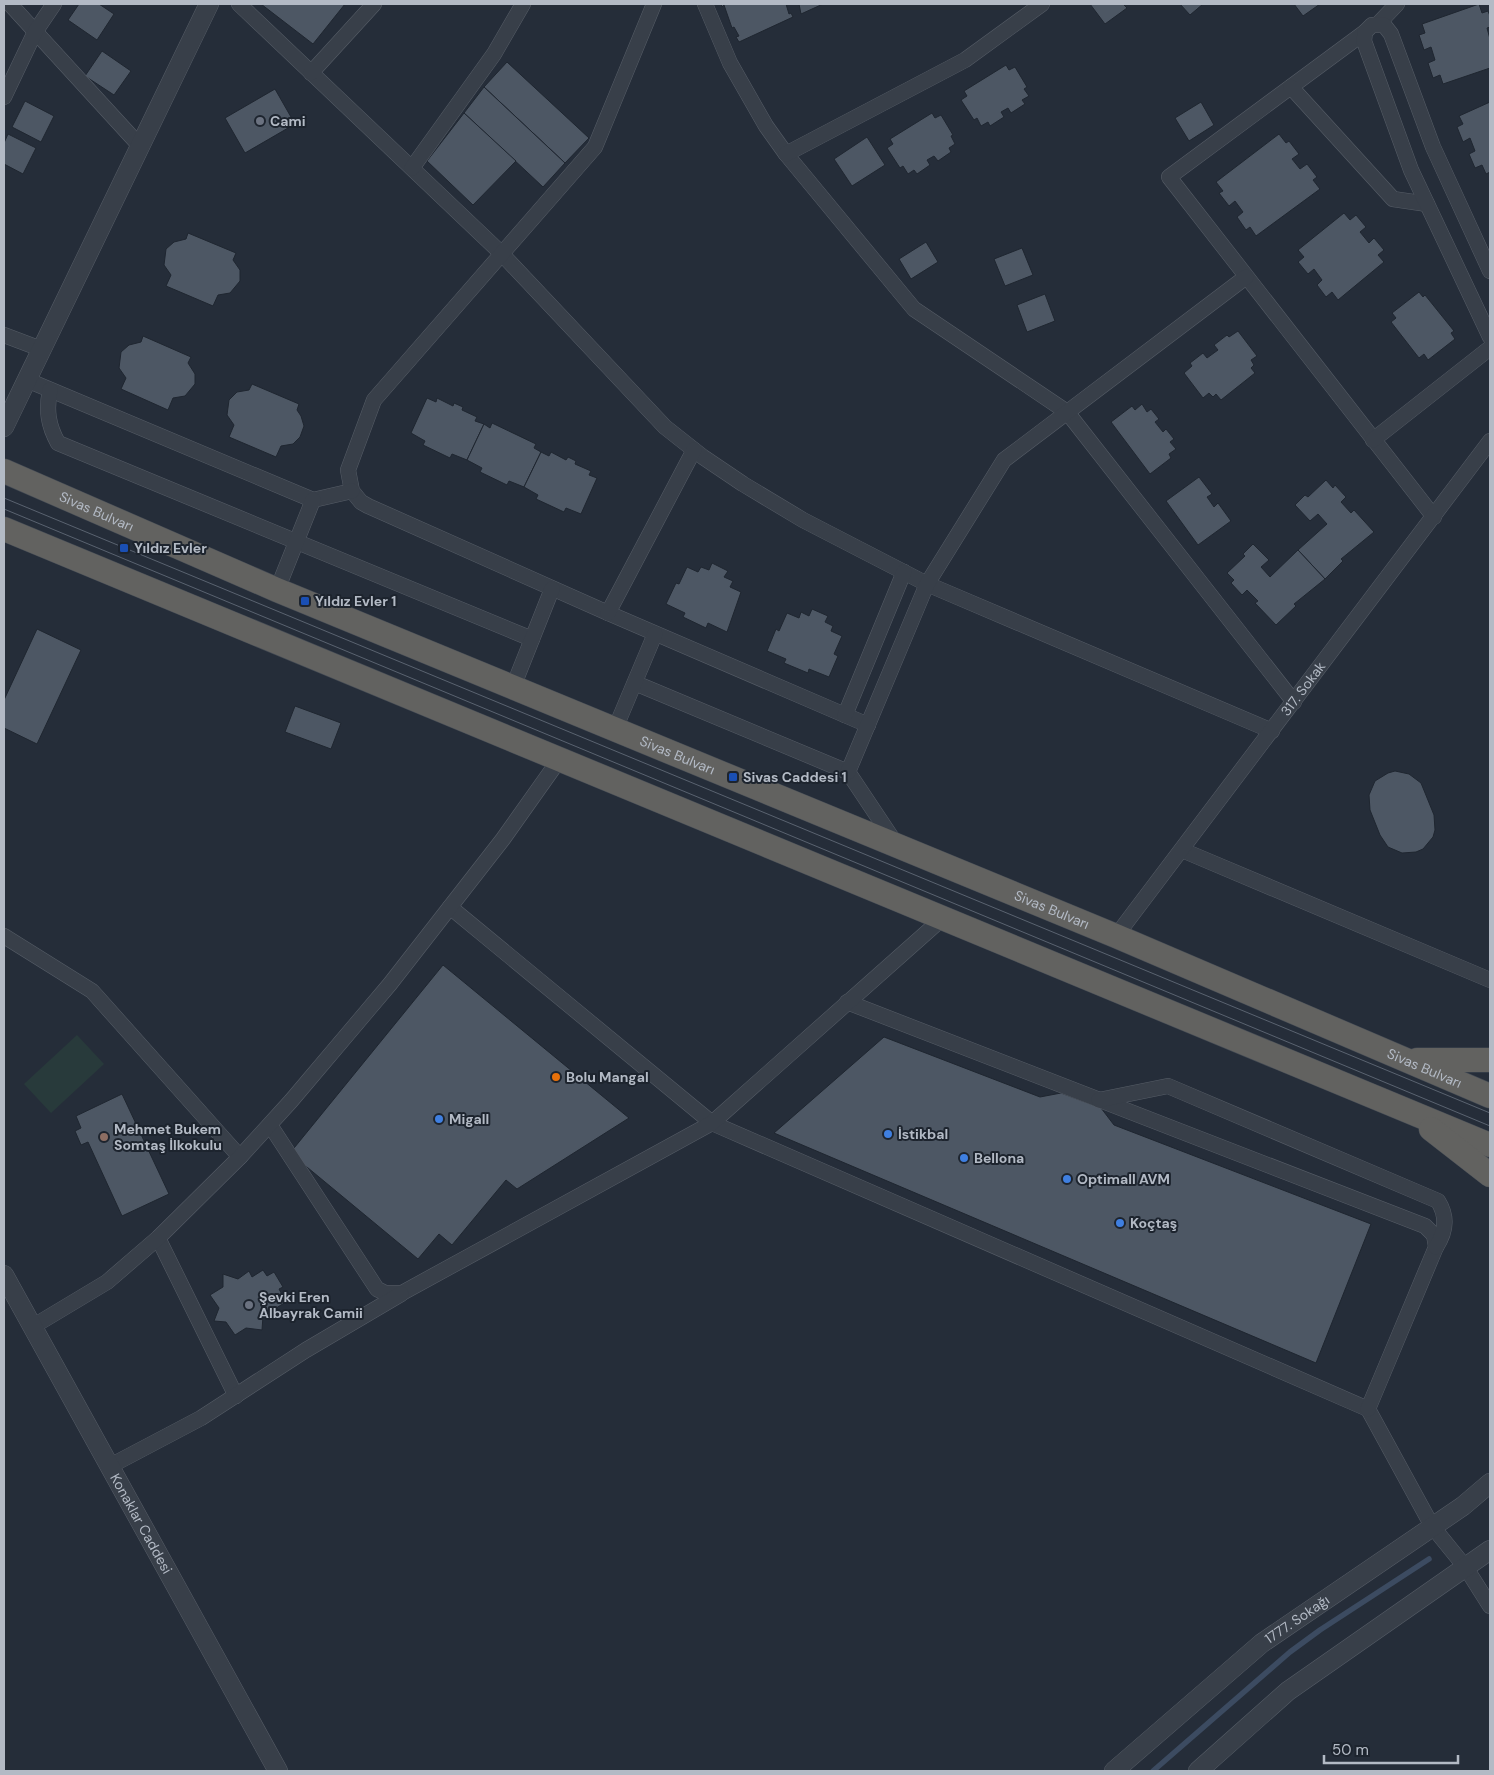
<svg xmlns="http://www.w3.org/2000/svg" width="1494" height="1775" font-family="'DM Sans',sans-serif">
<rect width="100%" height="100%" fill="#252d39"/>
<path fill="#283a3b" d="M77,1035l27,29 -53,49 -27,-29z"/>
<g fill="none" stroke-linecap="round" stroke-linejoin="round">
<path stroke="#3c4b61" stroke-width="5.5" d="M1153,1771l137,-119 30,-22 109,-71"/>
</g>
<g fill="#4d5764" stroke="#1f2630">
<path d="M79,4h20l15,10 -17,26 -29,-20z"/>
<path d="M261,4h84l-32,40z"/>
<path d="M721,4h65l3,10 2,-1 2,4 -54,25 -3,-5 3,-1 -5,-9 -2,1 -8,-23 -2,2z"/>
<path d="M799,4h24l-22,10z"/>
<path d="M1090,4h33l4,4 -22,16z"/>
<path d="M1180,4h23l-13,11z"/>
<path d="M1294,4h26l-17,12z"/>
<path d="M1479,4l3,9 6,-2 2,5v11l-3,1 3,11v29l-47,16 -3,-9 -7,3 -5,-15 7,-3 -4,-13 -7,3 -5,-15 6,-2 -3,-9z"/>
<path d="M102,51l29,20 -17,24 -29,-19z"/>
<path d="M507,62l82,76 -24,25 -81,-76z"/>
<path d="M1006,65l3,5 6,-3 12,20 -3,2 5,7 -7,4 3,4 -14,9 -3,-5 -7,4 3,5 -14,9 -2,-4 -7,4 -4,-8 -3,2 -13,-20 6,-4 -3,-5z"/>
<path d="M484,87l81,76 -22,24 -79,-74z"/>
<path d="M275,89l20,35 -50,29 -20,-35z"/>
<path d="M25,101l29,15 -13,26 -29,-15z"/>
<path d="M1201,102l13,23 -25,16 -14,-23z"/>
<path d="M1490,102v70l-4,2 -4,-9 -7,3 -6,-14 6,-3 -5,-13 -7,4 -6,-15 6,-3 -4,-8z"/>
<path d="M464,113l52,48 -43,44 -46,-44z"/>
<path d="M932,113l3,5 6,-3 12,20 -2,1 4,8 -6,4 2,4 -13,9 -4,-5 -7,4 3,5 -13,9 -3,-4 -6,4 -5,-8 -3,2 -13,-20 6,-4 -3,-5z"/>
<path d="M8,134l28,14 -13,26 -19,-10v-21z"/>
<path d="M1279,134l7,9 3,-2 10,13 -7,5 8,10 7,-5 10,13 -4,3 7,9 -64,47 -6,-9 -4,3 -9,-13 6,-5 -8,-11 -6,5 -10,-13 4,-2 -7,-9z"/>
<path d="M867,137l18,28 -33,21 -18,-27z"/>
<path d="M1344,213l6,7 6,-5 10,12 -6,5 9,11 5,-5 10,12 -6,5 6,7 -46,38 -6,-8 -6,5 -9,-12 5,-5 -8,-11 -6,5 -10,-12 6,-5 -6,-7z"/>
<path d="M188,233l48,20 -3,7 7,10v11l-10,12 -12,2 -5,11 -47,-20 5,-11 -7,-10 2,-16 8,-7 12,-3z"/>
<path d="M926,242l12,20 -27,17 -12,-20z"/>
<path d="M1022,248l11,27 -28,11 -11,-27z"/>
<path d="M1419,292l4,5 2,-2 29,36 -3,2 4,6 -27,21 -4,-6 -5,4 -28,-36 5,-4 -4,-5z"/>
<path d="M1045,294l10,27 -28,11 -10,-27z"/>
<path d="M1238,331l19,25 -6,4 3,5 -3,3 4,5 -34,27 -5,-6 -3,3 -4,-4 -6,5 -19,-25 8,-7 -2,-3 13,-10 4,5 11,-8 -4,-5 13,-10 2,2z"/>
<path d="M143,336l48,21 -3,6 7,11v10l-10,12 -12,2 -5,12 -47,-21 5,-11 -7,-10 2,-16 8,-7 12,-3z"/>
<path d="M252,384l47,20 -2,6 4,6 3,10 -4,11 -7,7 -12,2 -5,11 -47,-20 5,-12 -7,-10 2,-15 8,-8 12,-2z"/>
<path d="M427,398l9,4 1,-4 16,8 1,-3 9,4 -1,3 15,7 -2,4 9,3 -17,36 -15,-6 -2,4 -27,-13 2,-4 -14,-8z"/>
<path d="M1142,404l5,8 4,-3 8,10 -4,3 8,10 3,-3 8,10 -4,3 6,7 -7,5 2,4 -21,16 -39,-52 21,-16 3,4z"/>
<path d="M492,423l44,21 -2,4 7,4 -17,35 -15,-6 -2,4 -27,-13 2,-4 -15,-8 17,-36 6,4z"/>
<path d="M541,452l8,4 2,-4 15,8 2,-3 8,4 -1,3 16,7 -2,4 8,3 -16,36 -15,-6 -2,4 -28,-13 2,-4 -14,-8z"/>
<path d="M1199,477l13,17 -5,3 7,10 4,-4 13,18 -33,24 -32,-44z"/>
<path d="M1326,480l7,8 2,-3 11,12 -5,5 10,11 3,-3 20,22 -33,27 2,2 -18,18 -27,-29 29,-26 -9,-10 -8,7 -15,-16 10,-10 3,2z"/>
<path d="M1253,544l16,16 -8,7 9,10 28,-27 27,29 -31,25 2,2 -20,19 -21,-22 3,-2 -11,-11 -5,5 -11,-12 3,-3 -7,-7 18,-17 -2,-2z"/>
<path d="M712,563l16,8 -4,6 9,4 -3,6 11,5 -14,40 -19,-9 -2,5 -23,-11 2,-4 -19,-9 10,-21 3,1 8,-17 11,5 3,-5 8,3z"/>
<path d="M812,609l16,7 -3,6 8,4 -2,5 11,5 -8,18 4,2 -9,21 -20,-8 -1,4 -24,-10 2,-4 -19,-8 9,-22 3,2 8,-18 12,5 2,-6 8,4z"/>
<path d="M37,629l44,21 -44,94 -33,-16v-28z"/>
<path d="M295,706l46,17 -10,26 -46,-17z"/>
<path d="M1395,771l14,3 12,9 13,32 1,15 -2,7 -10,12 -7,3 -14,1 -14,-6 -8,-12 -10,-25 -1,-15 6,-14 13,-8z"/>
<path d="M443,965l186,153 -112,71 -11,-9 -54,65 -13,-11 -21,25 -128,-106z"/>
<path d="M884,1037l156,60 21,-4 40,15 13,17 257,99 -55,139 -542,-230z"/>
<path d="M122,1094l47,100 -47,22 -34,-74 -7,3 -6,-14 6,-3 -5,-12z"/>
<path d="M263,1270l4,6 7,-4 9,15 -4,2 7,13 -23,14 -1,14 -16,-2 -11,7 -9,-13 -12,-1 5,-13 -9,-13 13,-8v-13l15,5 11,-8 3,6z"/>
</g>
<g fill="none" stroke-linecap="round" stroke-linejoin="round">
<g stroke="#565d67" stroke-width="16">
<g id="minor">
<path d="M10,4l129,141"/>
<path d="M239,4l262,249 164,174 38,30 40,27 60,36 124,64 345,147"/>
<path d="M654,4l-59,143 -221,253 -26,70 4,21 9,11 7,4 240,107 260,112"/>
<path d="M705,4l25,59 36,63 20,28 128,155 153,103 227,290"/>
<path d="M1378,24l19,-20"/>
<path d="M1365,32l-196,145 265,340"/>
<path d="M311,73l63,-69"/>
<path d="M1291,87l102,112 34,5"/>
<path d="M4,97l31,-65 19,-28"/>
<path d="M786,154l179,-94 77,-56"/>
<path d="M412,168l82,-114 29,-50"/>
<path d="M1490,271l-57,-124 -42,-113 -7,-9h-12l-7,7 -1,9 47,129 79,167"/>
<path d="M4,335l37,14"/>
<path d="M27,380l286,120 39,-9"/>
<path d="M50,390c-4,20 -2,35 8,53l474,196"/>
<path d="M1373,440l117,-92"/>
<path d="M277,590l36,-90"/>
<path d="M608,613l86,-163"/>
<path d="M635,683l213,89 48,72"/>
<path d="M513,687l39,-98"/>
<path d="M845,715l59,-143"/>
<path d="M615,729l40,-95"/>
<path d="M848,772l79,-188 77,-124 242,-183"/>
<path d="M1182,850l308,130"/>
<path d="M450,907l262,216 656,286 64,117 34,42 24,38"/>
<path d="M4,936l88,55 148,166"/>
<path id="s1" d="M1116,936l374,-495"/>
<path d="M847,1002l578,224 9,9 2,12 -68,162"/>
<path d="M1099,1100l69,-14 270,115c10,16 8,31 -2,46"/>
<path d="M270,1125l107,164 8,4h17l310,-170 232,-206"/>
<path d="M158,1238l78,158"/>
<path d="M32,1327l75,-45 51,-44 82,-81 51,-56 99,-117 113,-145 56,-79"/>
<path d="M110,1466l91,-48 105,-68 95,-56"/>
</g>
</g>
<g stroke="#565d67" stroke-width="20">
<g id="tertiary">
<path d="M4,427l205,-423"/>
<path id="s2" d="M4,1275l274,496"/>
<path id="s3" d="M1114,1771l148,-128 201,-137 27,-23"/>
<path d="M1198,1771l90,-80 202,-141"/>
</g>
</g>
<g stroke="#434a54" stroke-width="25">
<g id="trunk">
<path id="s4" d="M4,471l273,119 839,346 374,160"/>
<path d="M4,529l1486,616"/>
<path d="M1417,1060h73"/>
<path d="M1431,1129l59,46"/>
</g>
</g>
<use href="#minor" stroke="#383f49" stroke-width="15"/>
<use href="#tertiary" stroke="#383f49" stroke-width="19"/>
<use href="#trunk" stroke="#626260" stroke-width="24"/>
<g stroke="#5a6370" stroke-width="1">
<path d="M4,498l1486,615"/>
<path d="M4,509l1486,617"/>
</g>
</g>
<g fill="#6b7280" stroke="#1d242e" stroke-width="2">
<circle cx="260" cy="121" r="5"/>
<circle cx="249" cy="1305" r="5"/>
</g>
<g fill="#1a4fb4" stroke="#1d242e" stroke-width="2">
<rect x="119" y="543" width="10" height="10" rx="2.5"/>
<rect x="300" y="596" width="10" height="10" rx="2.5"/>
<rect x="728" y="772" width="10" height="10" rx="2.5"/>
</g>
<circle fill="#e8710a" stroke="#1d242e" stroke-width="2" cx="556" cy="1077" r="5"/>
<g fill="#3f7fe0" stroke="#1d242e" stroke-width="2">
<circle cx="439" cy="1119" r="5"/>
<circle cx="888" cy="1134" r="5"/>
<circle cx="964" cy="1158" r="5"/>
<circle cx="1067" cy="1179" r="5"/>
<circle cx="1120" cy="1223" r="5"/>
</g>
<circle fill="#8d6e63" stroke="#1d242e" stroke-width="2" cx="104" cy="1137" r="5"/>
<g text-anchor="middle" stroke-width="4" stroke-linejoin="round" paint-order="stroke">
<g font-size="14" font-weight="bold" fill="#b3bac5" stroke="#1d242e" text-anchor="start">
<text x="270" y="126">Cami</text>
<text x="134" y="553">Yıldız Evler</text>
<text x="315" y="606">Yıldız Evler 1</text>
<text x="743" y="782">Sivas Caddesi 1</text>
<text x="566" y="1082">Bolu Mangal</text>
<text x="449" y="1124">Migall</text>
<text x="114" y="1134">Mehmet Bukem<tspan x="114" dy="16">Somtaş İlkokulu</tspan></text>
<text x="898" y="1139">İstikbal</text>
<text x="974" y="1163">Bellona</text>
<text x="1077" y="1184">Optimall AVM</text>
<text x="1130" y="1228">Koçtaş</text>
<text x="259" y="1302">Şevki Eren<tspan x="259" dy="16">Albayrak Camii</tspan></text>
</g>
<g font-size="14" fill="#b3bac5" stroke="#1d242e">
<text dy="5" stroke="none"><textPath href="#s4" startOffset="101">Sivas Bulvarı</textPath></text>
<text dy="5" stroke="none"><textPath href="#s1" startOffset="310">317. Sokak</textPath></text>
<text dy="5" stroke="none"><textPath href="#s4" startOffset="731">Sivas Bulvarı</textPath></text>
<text dy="5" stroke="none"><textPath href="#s4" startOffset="1136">Sivas Bulvarı</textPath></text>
<text dy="5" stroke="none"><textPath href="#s4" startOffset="1541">Sivas Bulvarı</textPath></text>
<text dy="5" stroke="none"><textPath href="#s2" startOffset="284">Konaklar Caddesi</textPath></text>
<text dy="5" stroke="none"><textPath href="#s3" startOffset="238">1777. Sokağı</textPath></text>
</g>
</g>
<rect width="1494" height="1775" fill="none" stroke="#b3bac5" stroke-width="10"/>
<path d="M1324 1755v8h134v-8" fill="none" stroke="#b3bac5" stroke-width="2.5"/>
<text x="1332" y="1755" font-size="15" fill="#b3bac5" stroke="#1d242e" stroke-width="4" paint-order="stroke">50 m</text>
</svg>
